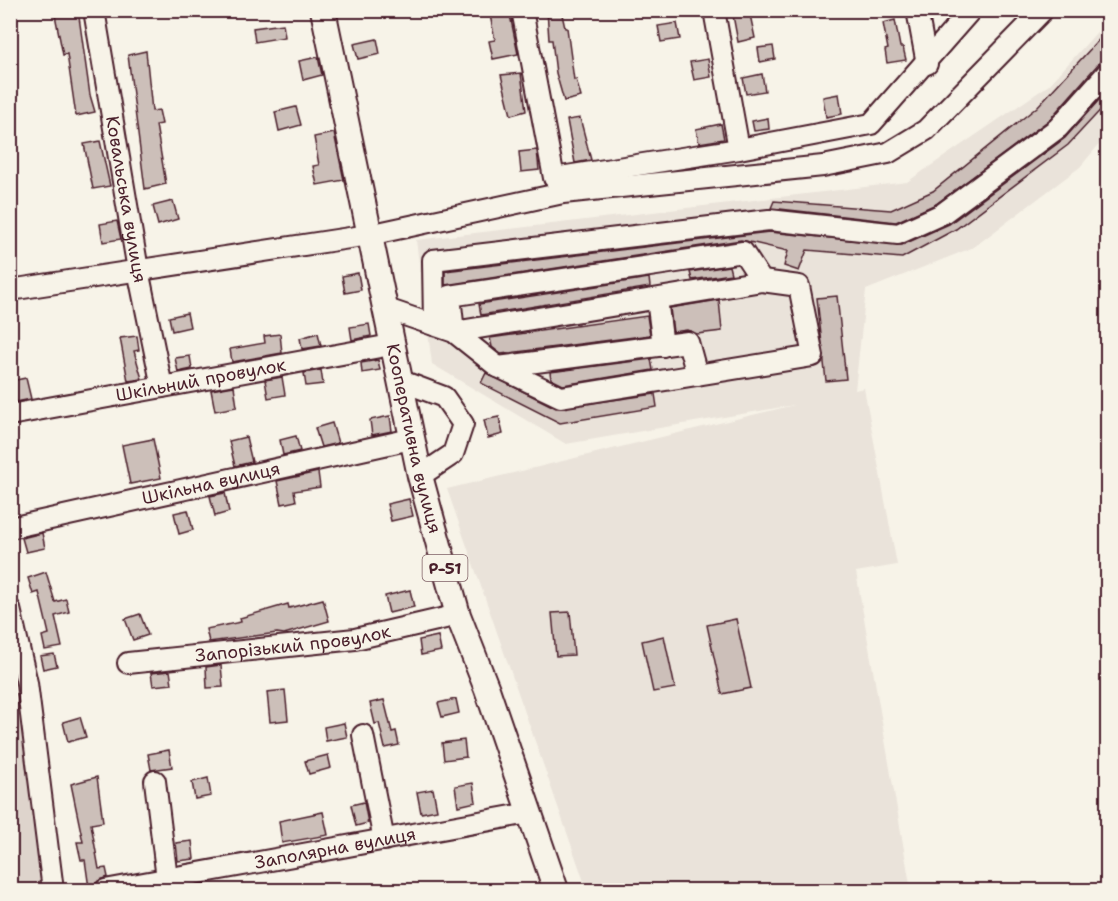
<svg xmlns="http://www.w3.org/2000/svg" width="1118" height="901" font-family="'Shantell Sans',sans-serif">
<rect width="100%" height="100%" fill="#f7f3e8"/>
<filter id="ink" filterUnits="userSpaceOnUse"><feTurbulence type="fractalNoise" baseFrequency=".0167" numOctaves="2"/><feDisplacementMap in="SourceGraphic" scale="12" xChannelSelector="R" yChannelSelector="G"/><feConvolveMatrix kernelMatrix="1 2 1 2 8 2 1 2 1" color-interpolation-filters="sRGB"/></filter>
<g filter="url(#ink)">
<path fill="#eae3da" d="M1107,21v114l-27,32 -106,80 -108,43 -11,100 9,-2 33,177 -41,7 55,318h-324l-140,-401 347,-84 -228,39 -134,-80 -16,-124 491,-58 142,-97z"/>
<path fill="#ded4cc" stroke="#947a7c" stroke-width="1.5" d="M10,609l43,281h-42z"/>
<g fill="#ccbfb9" stroke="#4a1f2b" stroke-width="1.5">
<path d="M54,10h24l12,85 5,17 -19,4 -9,-62 -4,1z"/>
<path d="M489,10h20l9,44 -25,5 -4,-18 6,-1z"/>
<path d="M547,10h14l4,18h2l7,52 2,-1 5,18 -17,4 -8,-28 -4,-33h-3z"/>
<path d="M732,10h17l6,28 -17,4z"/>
<path d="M895,20l5,27h3l3,13 -19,3 -2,-13 3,-1 -5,-26z"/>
<path d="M677,23l3,16 -19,3 -3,-16z"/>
<path d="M283,24l2,13 -30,5 -2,-14z"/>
<path d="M1107,31v23l-58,66 -113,84 -40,18 -125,-14 3,-7 117,9 42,-19 104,-84z"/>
<path d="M377,39l3,15 -22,5 -4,-15z"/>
<path d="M773,46l2,13 -15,3 -2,-14z"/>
<path d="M146,51l6,60 7,-1 3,14 -6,1 10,59 -21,5 -17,-134z"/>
<path d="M318,57l4,18 -19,5 -4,-19z"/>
<path d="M708,59l3,18 -17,3 -4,-18z"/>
<path d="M521,73l5,38 -15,4 -10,-40z"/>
<path d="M762,74l3,17 -19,3 -3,-16z"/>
<path d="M1107,91v12l-39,42 -112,84 -54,29 -95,-8 -8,21 -15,-5 4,-15 -47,-11 -296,45v-14l324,-39 133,13 47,-21 116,-86z"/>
<path d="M839,94l3,20 -16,3 -3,-20z"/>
<path d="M296,107l5,18 -22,6 -4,-19z"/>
<path d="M580,118l11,42 -16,3 -8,-43z"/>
<path d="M768,118l1,11 -15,2 -2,-10z"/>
<path d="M721,124l3,15 -25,4 -3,-14z"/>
<path d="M334,133l10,47 -27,5 -4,-19 6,-1 -5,-28z"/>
<path d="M100,141l10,45 -17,3 -9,-45z"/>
<path d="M537,150l2,20 -18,2 -2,-20z"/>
<path d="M173,201l5,18 -20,6 -5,-19z"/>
<path d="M117,221l4,18 -18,3 -3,-18z"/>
<path d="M729,266l2,8 -39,6 -2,-8z"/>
<path d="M358,273l3,17 -16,3 -3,-17z"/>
<path d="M649,278l1,9 -169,28 -2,-11z"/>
<path d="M837,296l9,83 -20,2 -9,-83z"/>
<path d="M719,300l3,31 -25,3 -10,-4 -14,2 -3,-24z"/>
<path d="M187,313l3,14 -18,4 -3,-14z"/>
<path d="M647,316l3,19 -149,19 -9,-7 -2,-9z"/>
<path d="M369,324l2,12 -19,4 -2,-13z"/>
<path d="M318,333l3,13 -19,3 -2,-11z"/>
<path d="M280,334l2,19 -50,9 -2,-13 35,-6 -1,-7z"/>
<path d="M137,336l2,14 -5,1 8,28 -14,2 -8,-43z"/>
<path d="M190,356l2,13 -14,3 -3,-14z"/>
<path d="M651,359l2,11 -90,15 -12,-6 -1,-7z"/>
<path d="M378,360l2,10 -18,3 -1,-10z"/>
<path d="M321,370l2,14 -17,2 -2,-13z"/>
<path d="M486,373l70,35 99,-14 2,13 -97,16 -79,-40z"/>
<path d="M282,377l3,18 -17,3 -3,-18z"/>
<path d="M26,378l5,21 -15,3 -5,-21z"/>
<path d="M234,386l3,21 -22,4 -4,-21z"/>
<path d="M390,416l2,15 -20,4 -2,-15z"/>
<path d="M499,417l4,17 -15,4 -4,-18z"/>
<path d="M332,423l6,20 -17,4 -6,-19z"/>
<path d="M296,436l4,15 -17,4 -3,-15z"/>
<path d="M246,437l6,25 -17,4 -6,-25z"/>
<path d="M153,439l8,39 -31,6 -8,-39z"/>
<path d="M318,472l2,15 -26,4 2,10 -14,3 -5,-23z"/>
<path d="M225,493l4,19 -14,4 -5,-20z"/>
<path d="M409,499l4,17 -22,5 -4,-17z"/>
<path d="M188,510l5,20 -14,4 -5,-21z"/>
<path d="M42,533l3,15 -19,4 -4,-14z"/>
<path d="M46,572l9,30 11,-3 3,13 -14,4 7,31 -17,3 -3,-14 7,-2 -10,-42 -6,2 -5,-16z"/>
<path d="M410,590l4,17 -25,6 -4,-17z"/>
<path d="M323,599l6,22 -45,13 -7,-1 -68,9 -3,-13 35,-7 -1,-4 48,-14 1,4z"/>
<path d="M570,612l4,43 -18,1 -4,-43z"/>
<path d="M140,614l8,21 -15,5 -8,-21z"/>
<path d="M736,619l15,69 -29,6 -15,-69z"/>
<path d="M438,636l3,15 -20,4 -2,-15z"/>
<path d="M664,636l11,52 -22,4 -11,-51z"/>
<path d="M54,654l3,12 -14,3 -3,-13z"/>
<path d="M221,665l2,22 -16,1 -1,-21z"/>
<path d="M170,671l2,13 -19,2 -2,-13z"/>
<path d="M285,690l3,30 -18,2 -3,-30z"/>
<path d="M456,699l3,14 -17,4 -4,-14z"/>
<path d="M384,700l8,32 4,-1 3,14 -14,3 -6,-25 -4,1 -5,-21z"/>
<path d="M80,717l6,20 -18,5 -5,-20z"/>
<path d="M344,723l3,14 -21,4 -2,-14z"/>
<path d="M464,740l2,17 -22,3 -2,-17z"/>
<path d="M169,750l3,17 -21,3 -3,-16z"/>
<path d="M328,755l3,13 -22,6 -4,-13z"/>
<path d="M97,777l6,45 -12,2 8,45 7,-1 2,9 -10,4 -4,6 -5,1 -4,-28h-4l-4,-18h6l-12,-58z"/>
<path d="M208,778l3,18 -16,3 -3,-17z"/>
<path d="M473,783l3,19 -18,4 -3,-20z"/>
<path d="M433,789l4,21 -16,3 -4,-21z"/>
<path d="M364,802l4,21 -12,3 -5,-21z"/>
<path d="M323,812l5,23 -46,8 -3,-22z"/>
<path d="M192,841l2,18 -16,2 -2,-18z"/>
</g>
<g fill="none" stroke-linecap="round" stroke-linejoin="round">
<g stroke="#4a1f2b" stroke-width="24">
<g id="minor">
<path id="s1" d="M94,10l44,260 24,117"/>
<path d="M522,10l32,168 185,-29 132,-25 100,-114"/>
<path d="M714,10l25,139"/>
<path d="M917,10l10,54"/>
<path d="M10,290l359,-55 194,-42 260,-27 65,-13 38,-23 117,-120"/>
<path d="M657,299l6,47"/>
<path d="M384,308l70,24 44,35 63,30 252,-41 -14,-70 -37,-5 -308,51 -4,-36 293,-44 19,29"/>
<path d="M434,325l-1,-65 336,-40 129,14 44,-20 116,-86 50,-56"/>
<path d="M498,367l190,-25 9,33"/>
<path d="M399,380l45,17 19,27 -10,30 -33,22"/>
<path id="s2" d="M10,415l381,-70"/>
<path id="s3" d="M10,528l401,-89"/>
<path d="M10,609l17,74 26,207"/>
<path id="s4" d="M128,663l227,-24 103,-24"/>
<path d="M363,735l21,105"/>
<path d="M155,781l12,98"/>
<path id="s5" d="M105,890l424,-77"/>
</g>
</g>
<g stroke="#4a1f2b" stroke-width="28">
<g id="major">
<path id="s6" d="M323,10l97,466 38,139 29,74 69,201"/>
</g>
</g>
<use href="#minor" stroke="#f7f3e8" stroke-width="20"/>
<use href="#major" stroke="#f7f3e8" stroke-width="24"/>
</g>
</g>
<g text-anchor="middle" stroke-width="4.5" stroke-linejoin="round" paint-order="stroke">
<rect fill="#f7f3e8" stroke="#7e5f64" stroke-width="1.5" x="422.5" y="555" width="45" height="26" rx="4.5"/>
<g font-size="16" font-weight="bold" fill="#4a1f2b">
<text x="445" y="574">Р-51</text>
</g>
<g font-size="18" fill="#4a1f2b" stroke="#f7f3e8">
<text dy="6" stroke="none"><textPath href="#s1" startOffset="192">Ковальська вулиця</textPath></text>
<text dy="6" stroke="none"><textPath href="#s2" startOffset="194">Шкільний провулок</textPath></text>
<text dy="6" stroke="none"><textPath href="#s6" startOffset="438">Кооперативна вулиця</textPath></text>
<text dy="6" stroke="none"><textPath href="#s3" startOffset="206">Шкільна вулиця</textPath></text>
<text dy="6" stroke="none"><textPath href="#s4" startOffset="166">Запорізький провулок</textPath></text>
<text dy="6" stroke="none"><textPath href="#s5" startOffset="234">Заполярна вулиця</textPath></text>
</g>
</g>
<rect width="1118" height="901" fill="none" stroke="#f7f3e8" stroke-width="36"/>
<rect x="18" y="18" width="1082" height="865" fill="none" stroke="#4a1f2b" stroke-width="2" filter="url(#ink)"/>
</svg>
